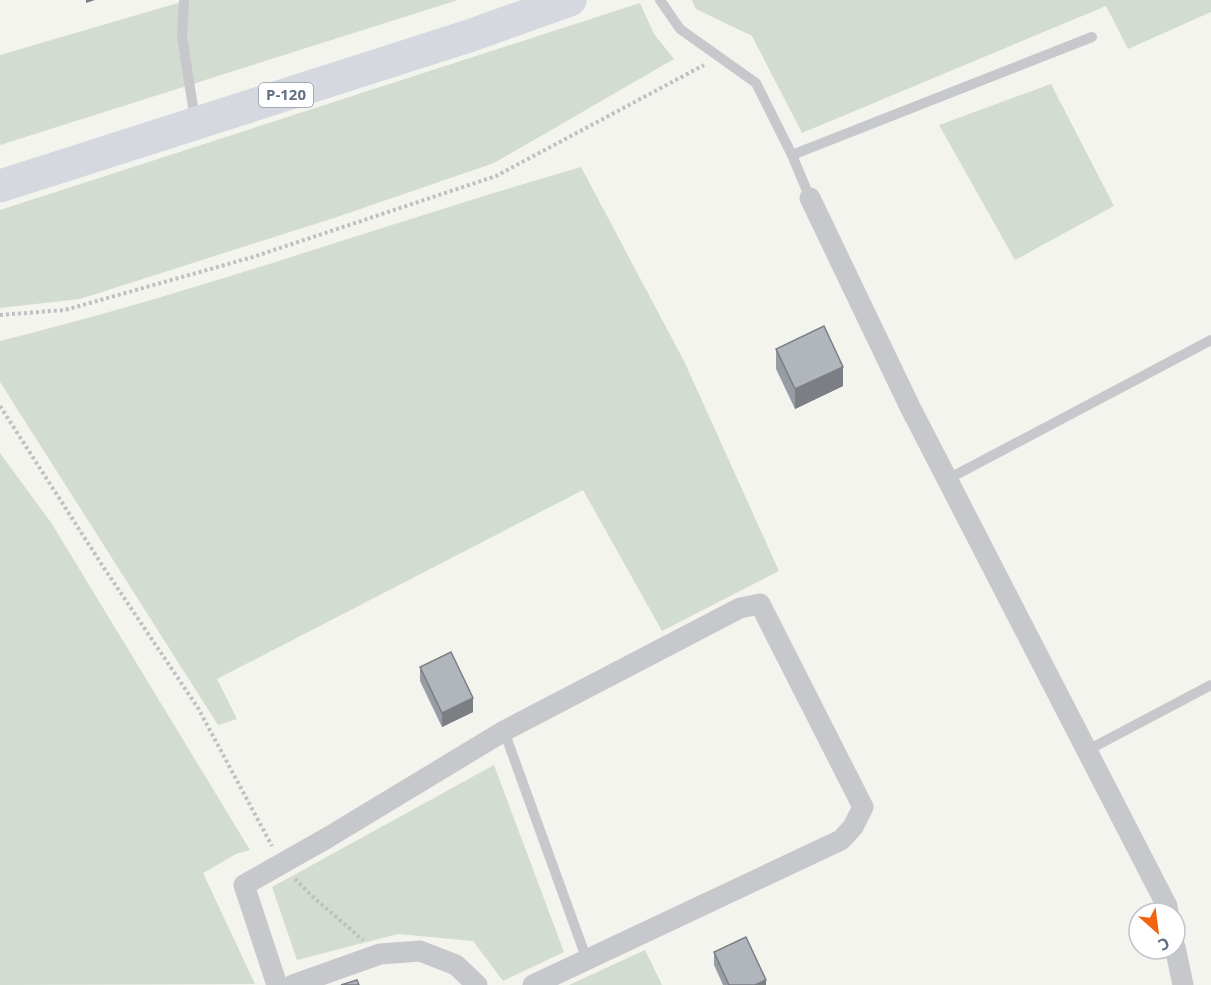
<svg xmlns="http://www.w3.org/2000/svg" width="1211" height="985" font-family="'Open Sans',sans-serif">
<rect width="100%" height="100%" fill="#f4f4ef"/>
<g fill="#d3dcd0">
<path d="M188,0h270l-458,145v-90z"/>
<path d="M692,0h519v12l-83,37 -22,-43 -304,127 -50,-97 -56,-27z"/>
<path d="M640,3l14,31 20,25 -180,104 -160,55 -254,81 -80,9v-98z"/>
<path d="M1051,84l63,122 -99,54 -76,-135z"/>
<path d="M581,167l103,194 95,210 -117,60 -79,-141 -366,189 20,40 -19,6 -218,-343v-41c196,-48 387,-118 581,-174z"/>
<path d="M0,453l52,71 198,326 -14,4 -33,19 52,111 -255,1z"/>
<path d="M494,765l70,187 -61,29 -30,-40 -75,-7 -101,26 -25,-73z"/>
<path d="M645,950l17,35h-93z"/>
</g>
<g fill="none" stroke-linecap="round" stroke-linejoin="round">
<g stroke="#bec0c2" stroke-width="4" stroke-dasharray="3 3" stroke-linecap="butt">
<path d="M0,315l65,-5 188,-53 243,-81 208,-111"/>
<path d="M0,406l102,159 96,143 74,138"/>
<path d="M295,879l17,17 51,44"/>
</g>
<g stroke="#c6c8cc" stroke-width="10">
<path d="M184,0l-2,36 13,84"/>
<path d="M660,0l20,29 76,54 36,72"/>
<path d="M810,198l-18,-43 300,-118"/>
<path d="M948,479l263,-139"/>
<path d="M504,731l83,229"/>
<path d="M1088,750l123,-65"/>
</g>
<g stroke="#c6c8cc" stroke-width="21">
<path d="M810,198l100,209 257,499 1,7"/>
<path d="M1175,947l8,38"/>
<path d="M277,985l-33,-100 83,-47 177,-107 236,-123 20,-4 103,203 -10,20 -12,13 -308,145"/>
<path d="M293,985l87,-31 40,-3 36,14 21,20"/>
</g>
<path stroke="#d5d9df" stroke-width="33" d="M0,186l469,-150 101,-36"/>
</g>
<g fill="#979da2">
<path d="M776,349l67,37 -48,23 -19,-40z"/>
<path d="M420,667l53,45 -31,15 -22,-46z"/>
<path d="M714,952l52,33h-43l-9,-20z"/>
</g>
<g fill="#7b7f84">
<path d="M86,0h9l-9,3z"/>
<path d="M843,367v19l-48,23v-20z"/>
<path d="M473,698v14l-31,15v-14z"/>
<path d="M766,980v5h-11z"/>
</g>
<g fill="#b0b6bc" stroke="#7b7f84" stroke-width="1.5">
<path d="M824,326l19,41 -48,22 -19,-40z"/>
<path d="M451,652l22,46 -31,15 -22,-46z"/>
<path d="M746,937l20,43 -11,5h-26l-15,-33z"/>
<path d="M357,980l2,5h-18z"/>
</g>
<g text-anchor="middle" stroke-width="6" stroke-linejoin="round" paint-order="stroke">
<rect fill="#fff" stroke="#909aa8" stroke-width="1.5" x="259" y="83" width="54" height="24" rx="4.5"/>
<g font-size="15" font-weight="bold" fill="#606f83">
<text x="286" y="100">Р-120</text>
</g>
</g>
<g transform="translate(1157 931) rotate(152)"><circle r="28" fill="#ffffff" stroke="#bfc5cd" stroke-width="1.5"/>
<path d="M0-4.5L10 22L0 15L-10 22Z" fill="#f26312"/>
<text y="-9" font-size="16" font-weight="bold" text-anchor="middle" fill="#606f83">С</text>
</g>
</svg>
